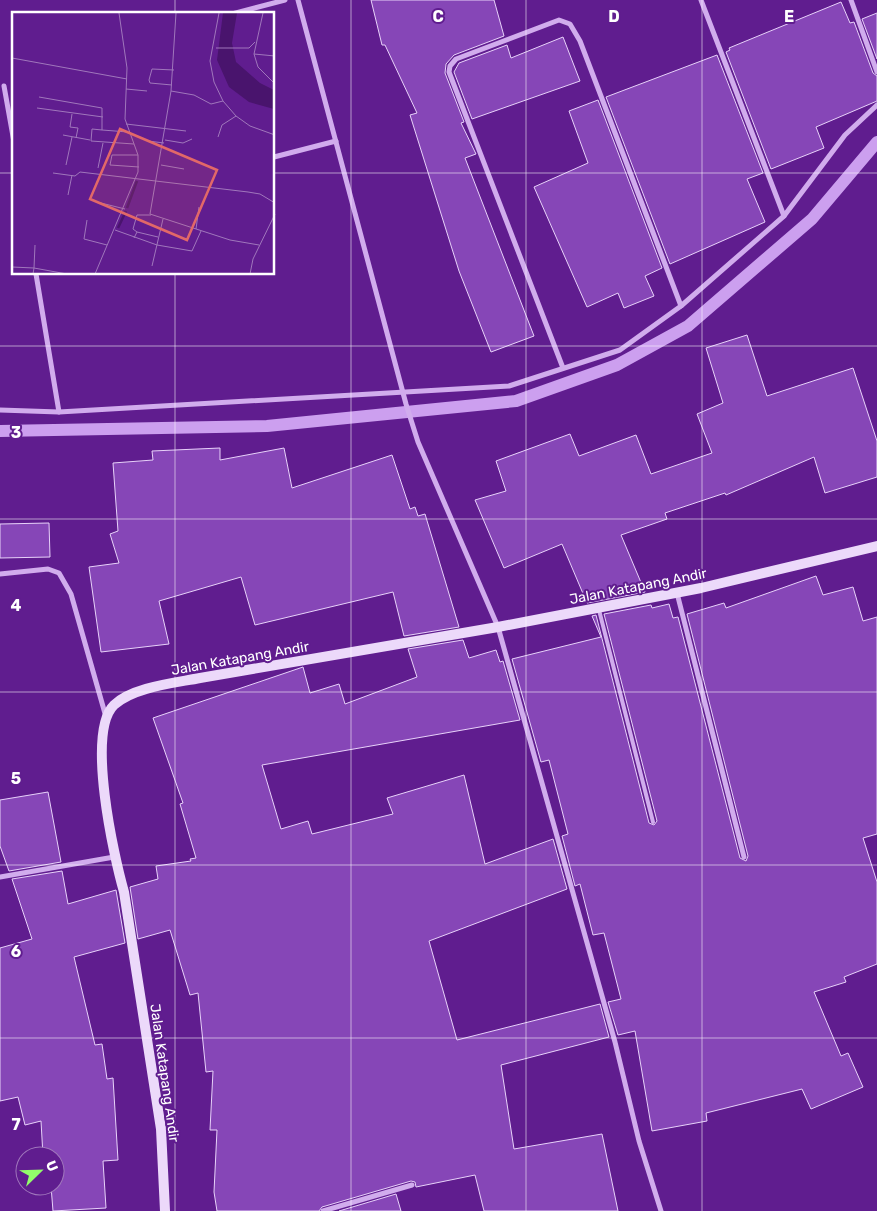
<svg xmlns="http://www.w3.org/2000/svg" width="877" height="1211" font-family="Rubik,sans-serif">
<rect width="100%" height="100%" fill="#601d8f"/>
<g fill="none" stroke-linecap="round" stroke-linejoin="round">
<path stroke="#cc9fef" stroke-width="12" d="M0,431l267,-5 249,-25 101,-36 71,-39 124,-107 65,-77"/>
</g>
<g fill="#8646b7" stroke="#e8d2fa">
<path d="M371,0h123l10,36 -50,19 -8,9 -1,9 19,49 -3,1 15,31 -11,4 69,178 -43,16 -32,-81 -49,-156 7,-2 -32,-68h-3z"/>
<path d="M841,2l9,21 4,-1 19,51 4,3v25l-61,26 8,21 -53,21 -45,-117 4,-2 -1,-2z"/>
<path d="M877,13v46l-15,-40z"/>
<path d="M563,37l17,44 -108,38 -18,-47 5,-9 48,-18 4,13z"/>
<path d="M717,55l46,118 -16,6 18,43 -95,42 -64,-167z"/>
<path d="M598,100l64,168 -17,8 9,20 -30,12 -6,-15 -31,14 -53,-120 54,-24 -19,-52z"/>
<path d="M747,335l20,61 86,-28 24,73v36l-52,16 -11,-36 -88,38 -1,-2 -60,20 2,6 -46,16 24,57 -58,11 -25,-59 -58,24 -29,-68 31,-9 -10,-30 74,-27 9,22 57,-21 15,39 61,-21 -15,-39 26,-11 -17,-55z"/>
<path d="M220,448v12l64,-12 8,40 100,-33 18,54 5,-2 3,9 7,-2 34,113 -55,9 -11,-44 -138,33 -14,-48 -82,24 10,43 -68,8 -12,-85 30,-4 -9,-29 8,-3 -5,-68 40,-3 -1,-9z"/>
<path d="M49,523l1,34 -50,1v-34z"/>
<path d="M816,576l7,19 30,-8 10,34 14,-4v217l-14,4 14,44v82l-33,13 2,5 -32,10 27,64 7,-3 15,34 -52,22 -9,-20 -96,24 1,8 -55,10 -17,-100 -17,4 -10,-33 13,-3 -17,-66 -11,2 -13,-51 -5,2 -13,-50 6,-2 -19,-74 -8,2 -29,-103 89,-22 -9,-21 4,-1 53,208 5,2 3,-4 -53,-207 47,-9 1,3 17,-4 4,14 5,-1 62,241 6,3 2,-5 -61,-242 37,-11 2,5z"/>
<path d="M463,640l6,18 27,-8 4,12 3,-1 17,59 -258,45 19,64 27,-8 4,13 81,-20 -6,-16 77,-23 21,89 68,-25 14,50 -138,52 28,99 143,-36 9,33 -108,28 13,84 88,-15 16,77h-134l-9,-36 -59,12 -1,-5 -4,-1 -89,26 -3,4h-102l-3,-19 3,-62h-7l3,-59 -7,1 -8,-79 -8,2 -20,-65 -32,9 -8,-52 28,-8 -2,-13 35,-5 -1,-2 6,-1 -16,-54 3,-1 -30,-85 150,-51 7,26 29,-9 6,20 72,-27 -9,-28z"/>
<path d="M48,792l13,70 -52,9 -9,-25v-46z"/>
<path d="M62,871l6,33 48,-14 9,53 -51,14 21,88 7,-1 5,35 6,-1 5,82 -15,1 3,47 -53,3 -2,-25h4v-30h-12l-2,-35 -16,4 -7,-28 -18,4v-153l32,-9 -20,-60z"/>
<path d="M396,1194l5,17h-62z"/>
</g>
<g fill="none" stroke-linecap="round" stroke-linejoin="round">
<path stroke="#d1aced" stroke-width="4" d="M599,610l54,212"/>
<g stroke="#d1aced" stroke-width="5">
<path d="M298,0l108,404 12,38 80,185 117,415 24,99 22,70"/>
<path d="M701,0l83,216"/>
<path d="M851,0l26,72"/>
<path d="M232,14l53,-14"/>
<path d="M4,86l10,56"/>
<path d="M274,157l62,-16"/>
<path d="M36,274l23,138"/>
<path d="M563,368l-114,-296 1,-6 6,-7 103,-39 11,4 10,17 101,265"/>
<path d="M0,410l59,2 450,-26 111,-36 61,-44 103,-90 61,-81 32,-30"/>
<path d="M0,574l48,-5 11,4 12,21 35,123"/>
<path d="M677,593l67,264"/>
<path d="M0,877l114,-20"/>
<path d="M323,1211l89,-26"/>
</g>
<path stroke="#ecd9fa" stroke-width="10" d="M165,1211l-4,-82 -37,-237c-10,-35 -38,-160 -10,-187 19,-18 61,-22 86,-27l298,-51 203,-39 176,-42"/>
</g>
<path fill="none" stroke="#fff" stroke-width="1" stroke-opacity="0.55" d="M175,0v14M351,0v1211M526,0v1211M702,0v1211M0,173h14M274,173h603M175,274v937M0,346h877M0,519h877M0,692h877M0,865h877M0,1038h877"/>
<g text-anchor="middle" stroke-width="4" stroke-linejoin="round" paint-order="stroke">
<g font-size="14" fill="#fff" stroke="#601d8f">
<text transform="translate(638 586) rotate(-11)" y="5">Jalan Katapang Andir</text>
<text transform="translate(240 658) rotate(-10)" y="5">Jalan Katapang Andir</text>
<text transform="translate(165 1073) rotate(82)" y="5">Jalan Katapang Andir</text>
</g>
</g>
<g transform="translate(12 12)">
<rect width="262" height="262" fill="#601d8f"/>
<path d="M211,1h14l-5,30 4,19 24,21 14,7v19l-25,-7 -20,-15 -12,-27z" fill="#49146d"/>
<path fill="none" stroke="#49146d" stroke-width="2.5" d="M115,196l10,-27M106,216l8,-17"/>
<path fill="none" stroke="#a077bc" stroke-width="1" d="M164,1l-5,78 -21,123 80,26 29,5M207,1l-9,48 4,21 9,19 13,15 14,10 25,9M251,1l-9,41 4,13 17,17M204,36h33l6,-6M242,42l21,2M0,46l115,21M160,73l-22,-2 -1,-3 3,-11 22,1M114,77l21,2M159,79l23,4 17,9 12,-3M27,85l63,11v22l26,2M25,96l66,9M60,102l-2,13 8,1 -2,10M114,112l60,7M90,118l-10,-1 -1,12 43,3M51,123l27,5M206,125l4,-12 14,-9M153,128l18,3 9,-4M136,129l16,2M126,143h-26l-2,10 29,2M54,153l6,-28M149,153l23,4M86,156l5,-25M41,161l22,3 5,-4 168,20 12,2 15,9M56,183l4,-20M85,190l28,7M75,208l-3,19 23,6M184,217l3,-22M103,218l42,15 35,6 9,-20M125,220l21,5M122,226l3,-6 -4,-3 4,-14h14M140,254l11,-47M0,255l22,1 1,-23M21,262l1,-6 33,6M83,262l43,-102v-17l-13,-36 2,-51 -8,-55M238,262l3,-15 22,-45"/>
<path fill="#e26868" fill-opacity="0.15" stroke="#e26868" stroke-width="2.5" d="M108,117l97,41 -30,70 -97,-41z"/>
<rect width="262" height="262" fill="none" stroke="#fff" stroke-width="2.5"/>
</g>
<g font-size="16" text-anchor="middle" font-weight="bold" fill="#fff" stroke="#601d8f" stroke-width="4" stroke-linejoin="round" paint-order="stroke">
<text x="438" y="22">C</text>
<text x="614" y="22">D</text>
<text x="789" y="22">E</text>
<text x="16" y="438">3</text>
<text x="16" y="611">4</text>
<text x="16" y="784">5</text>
<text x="16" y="957">6</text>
<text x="16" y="1130">7</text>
</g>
<g transform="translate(40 1171) rotate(67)"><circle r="24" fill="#601d8f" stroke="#a077bc"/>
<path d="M0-4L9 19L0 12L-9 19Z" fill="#92fd6b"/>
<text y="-8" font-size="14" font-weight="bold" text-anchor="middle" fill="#ffffff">U</text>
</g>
</svg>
